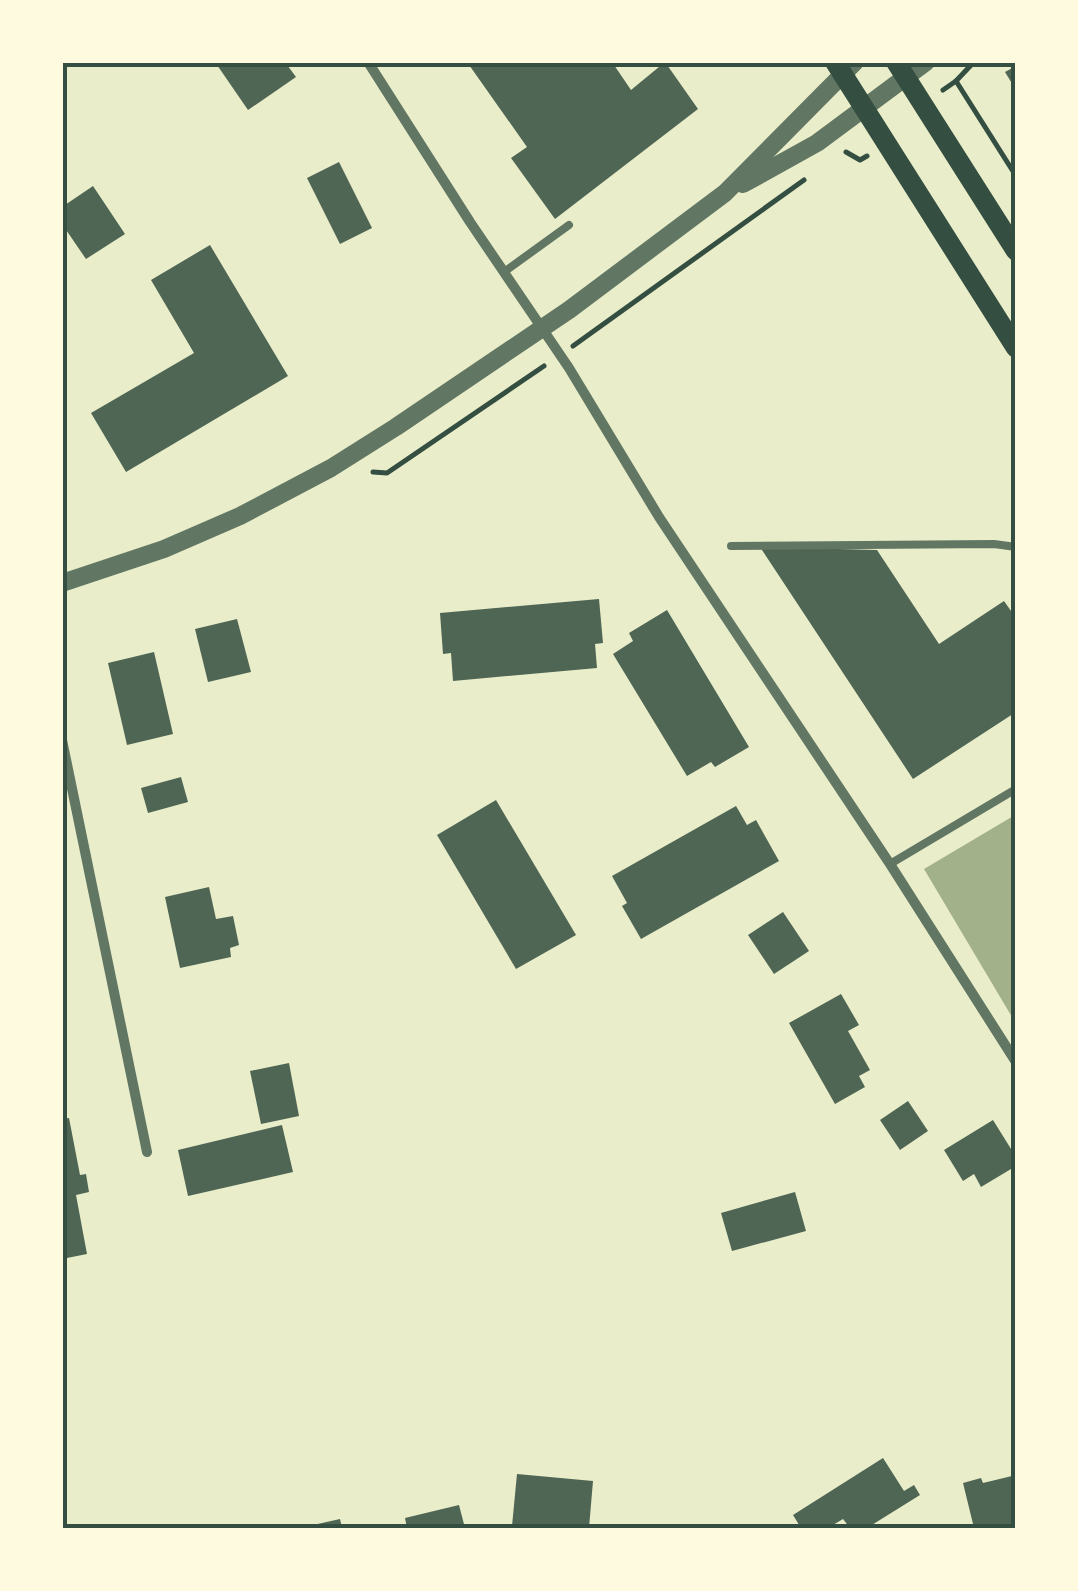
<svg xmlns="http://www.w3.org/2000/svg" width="1078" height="1591" font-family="Rubik,sans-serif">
<rect width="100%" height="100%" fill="#e9edc9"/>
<path fill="#a3b18a" d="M1015,815v207l-91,-153z"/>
<g fill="#4f6655">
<path d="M215,62h70l11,15 -48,33z"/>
<path d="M467,62h145l19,28 34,-28 33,47 -143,110 -44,-61 16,-11z"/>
<path d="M1016,66v24l-11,-18z"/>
<path d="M339,162l33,66 -32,16 -33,-66z"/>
<path d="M93,186l32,48 -39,25 -24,-35v-17z"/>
<path d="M210,245l78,131 -162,96 -35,-59 103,-60 -43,-73z"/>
<path d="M760,547l117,3 62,94 65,-43 12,17v94l-103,67z"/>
<path d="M599,599l4,44 -8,1 2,24 -144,13 -2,-28 -8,1 -3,-41z"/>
<path d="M667,610l82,137 -34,20 -4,-5 -24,14 -74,-122 20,-13 -4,-8z"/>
<path d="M237,619l14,53 -43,10 -13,-53z"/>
<path d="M154,652l19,82 -46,11 -19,-82z"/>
<path d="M181,777l7,25 -40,11 -7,-25z"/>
<path d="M496,800l80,135 -60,34 -79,-134z"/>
<path d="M736,806l11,19 9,-5 23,41 -138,78 -19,-33 5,-3 -15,-27z"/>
<path d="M209,887l7,32 17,-3 6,29 -9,3 1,9 -51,11 -15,-71z"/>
<path d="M783,912l26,39 -35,23 -26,-39z"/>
<path d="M841,994l18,31 -11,6 22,39 -11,6 6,11 -30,17 -46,-81z"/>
<path d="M289,1063l10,53 -38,8 -11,-53z"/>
<path d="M908,1101l20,30 -28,19 -20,-30z"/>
<path d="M69,1118l11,57 6,-1 3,18 -13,3 11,59 -25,5v-140z"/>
<path d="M993,1120l23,37v9l-35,21 -7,-13 -11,7 -19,-31z"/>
<path d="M282,1125l11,47 -105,24 -10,-46z"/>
<path d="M795,1192l11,39 -74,20 -11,-38z"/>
<path d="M883,1458l21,33 10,-6 6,10 -53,33h-17l-7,-9 -15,9h-27l-8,-13z"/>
<path d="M517,1474l76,7 -4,47 -77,-2z"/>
<path d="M1016,1475v53h-42l-11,-45 18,-5 2,5z"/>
<path d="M459,1505l6,23h-58l-2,-10z"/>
<path d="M340,1519l2,9h-28l-1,-3z"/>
</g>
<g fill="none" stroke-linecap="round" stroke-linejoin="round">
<g stroke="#344e41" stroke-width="5">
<path d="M956,81l60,95"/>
<path d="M956,81l18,-19"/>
<path d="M943,90l13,-9"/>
<path d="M846,152l14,8 7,-4"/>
<path d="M573,346l231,-166"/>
<path d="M373,472l14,1 157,-107"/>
</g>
<g stroke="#617663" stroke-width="8">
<path d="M504,272l65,-47"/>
<path d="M731,546l263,-2 22,3"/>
<path d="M890,864l126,-75"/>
</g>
<g stroke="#617663" stroke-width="10">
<path d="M368,62l102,160 99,146 90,149 231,347 126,198"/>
<path d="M62,740l85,412"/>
</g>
<g stroke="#617663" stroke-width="18">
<path d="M743,184l74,-41 109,-81"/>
<path d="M62,583l102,-34 76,-33 91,-48 65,-41 173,-117 156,-117 130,-131"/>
</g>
<g stroke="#344e41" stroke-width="20">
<path d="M835,62l181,286"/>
<path d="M896,62l120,189"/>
</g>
</g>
<rect width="1078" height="1591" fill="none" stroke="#fefae0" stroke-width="130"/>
<rect x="65" y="65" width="948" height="1461" fill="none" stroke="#344e41" stroke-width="4"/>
</svg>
